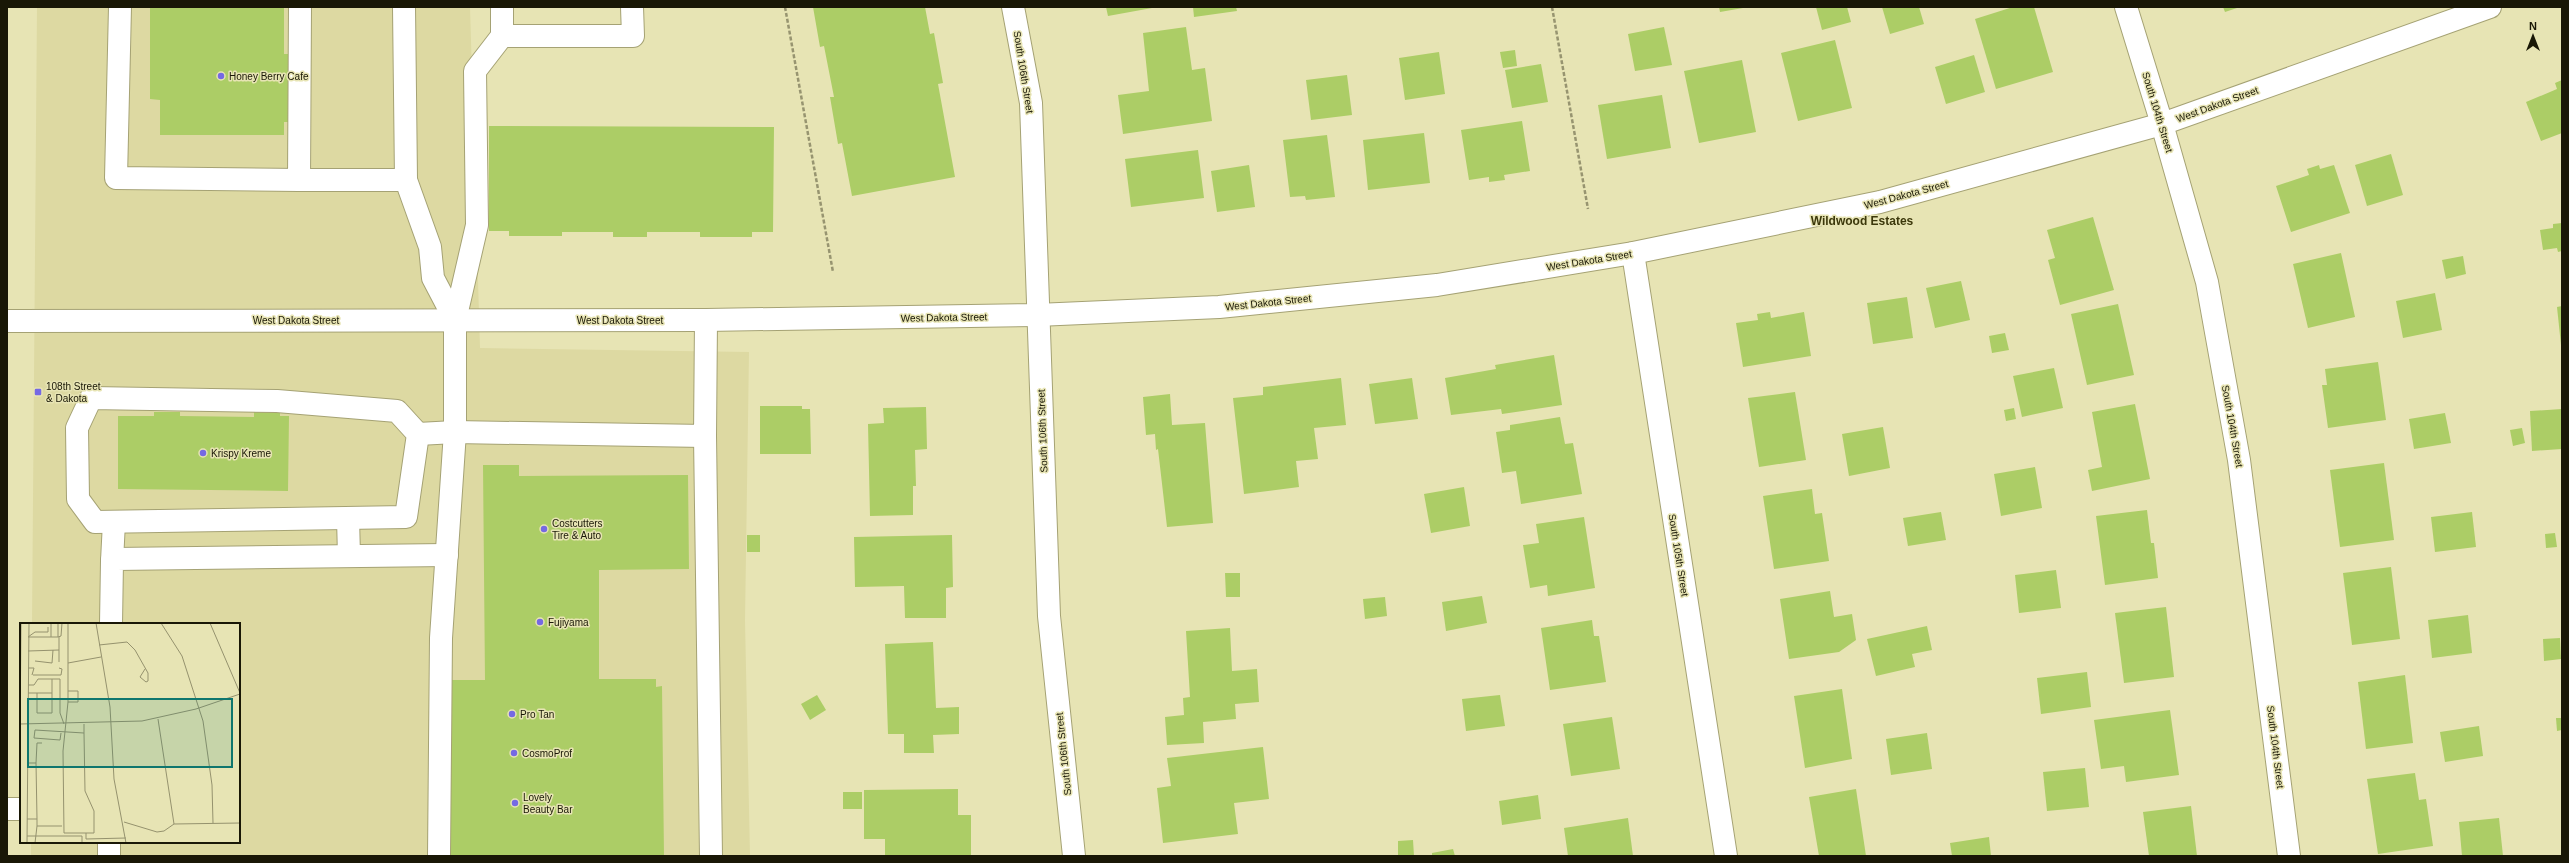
<svg xmlns="http://www.w3.org/2000/svg" width="2569" height="863" font-family="Arial,sans-serif">
<rect width="100%" height="100%" fill="#e7e4b4"/>
<path fill="#ddd9a2" d="M37,7h433l10,341 269,4 -4,269 5,235h-719v-14h208v-218h-207z"/>
<g fill="#accd66">
<path d="M150,7h134v47h8l-1,68h-7v13h-124v-35l-10,-1z"/>
<path d="M813,7h112l5,27 4,-1 9,50 -5,1 17,93 -103,19 -10,-53 -4,1 -8,-47h4l-10,-51 -4,1z"/>
<path d="M1106,7h46v1l-44,8z"/>
<path d="M1193,7h43l1,4 -43,6z"/>
<path d="M1719,7h24v1l-23,4z"/>
<path d="M1816,7h31l4,15 -29,8z"/>
<path d="M1882,7h37l5,17 -34,10z"/>
<path d="M2013,7h21l19,65 -57,17 -21,-70z"/>
<path d="M2223,7h17l-15,5z"/>
<path d="M1186,27l6,43 13,-2 7,53 -89,13 -5,-39 31,-4 -6,-58z"/>
<path d="M1664,27l8,38 -37,6 -7,-37z"/>
<path d="M1835,40l17,68 -54,13 -17,-68z"/>
<path d="M1515,50l2,16 -14,2 -3,-16z"/>
<path d="M1439,52l6,42 -40,6 -6,-42z"/>
<path d="M1974,55l11,37 -39,12 -11,-37z"/>
<path d="M1742,60l14,72 -57,11 -15,-72z"/>
<path d="M1541,64l7,38 -36,6 -7,-38z"/>
<path d="M1347,75l5,40 -41,5 -5,-40z"/>
<path d="M2562,80v53l-21,8 -15,-39 31,-13 -2,-6z"/>
<path d="M1662,95l9,53 -64,11 -9,-54z"/>
<path d="M1522,121l8,50 -26,4 1,5 -16,2v-5l-20,3 -8,-50z"/>
<path d="M489,126l285,1 -1,105h-21v5h-52v-5h-53v5h-34v-5h-51v4h-53v-5h-20z"/>
<path d="M1424,133l6,50 -62,7 -5,-50z"/>
<path d="M1327,135l8,62 -29,3 -1,-4 -15,1 -7,-57z"/>
<path d="M1198,150l6,48 -73,9 -6,-48z"/>
<path d="M2391,154l12,41 -36,11 -12,-41z"/>
<path d="M1249,165l6,42 -38,5 -6,-41z"/>
<path d="M2319,165l1,4 14,-4 16,48 -59,19 -15,-46 33,-11 -2,-6z"/>
<path d="M2093,217l21,73 -54,15 -12,-45 7,-2 -8,-28z"/>
<path d="M2562,223v28l-4,1 -1,-4 -14,2 -3,-20 13,-2v-4z"/>
<path d="M2341,253l14,64 -47,11 -15,-64z"/>
<path d="M2463,256l3,18 -20,5 -4,-19z"/>
<path d="M1961,281l9,39 -35,8 -9,-40z"/>
<path d="M2435,293l7,37 -39,8 -7,-37z"/>
<path d="M1907,297l6,41 -40,6 -6,-41z"/>
<path d="M2118,304l16,71 -47,10 -16,-71z"/>
<path d="M2562,306v39h-1l-4,-38z"/>
<path d="M1770,312l1,6 33,-6 7,44 -68,11 -7,-44 22,-3 -1,-6z"/>
<path d="M2005,333l4,17 -17,3 -3,-17z"/>
<path d="M1554,355l8,50 -60,9 -1,-5 -50,6 -6,-37 51,-9 -1,-4z"/>
<path d="M2378,362l8,58 -58,8 -6,-43h5l-2,-16z"/>
<path d="M2054,368l9,40 -41,9 -9,-41z"/>
<path d="M1341,378l5,47 -32,3 4,31 -22,2 3,26 -55,7 -11,-96 30,-3v-8z"/>
<path d="M1412,378l6,41 -43,5 -6,-40z"/>
<path d="M1795,392l11,68 -47,7 -11,-69z"/>
<path d="M1170,394l2,31 33,-2 8,100 -46,4 -9,-78 -2,1 -1,-16 -9,1 -3,-38z"/>
<path d="M2135,404l15,75 -58,12 -4,-21 14,-3 -10,-55z"/>
<path d="M760,406h42v3h8l1,45h-51z"/>
<path d="M926,407l1,42 -12,1 1,36h-3v29l-43,1 -2,-92 16,-1 -1,-15z"/>
<path d="M2014,408l2,11 -10,2 -2,-11z"/>
<path d="M2562,409v40l-30,2 -2,-40z"/>
<path d="M154,412h26v4l74,1v-5l26,1v3h9l-1,75 -170,-2v-73h36z"/>
<path d="M2445,413l6,30 -37,6 -5,-30z"/>
<path d="M1560,417l5,27 8,-1 9,51 -61,10 -5,-33 -14,2 -6,-41 14,-2v-5z"/>
<path d="M1883,427l7,41 -41,8 -7,-42z"/>
<path d="M2522,428l3,15 -12,3 -3,-16z"/>
<path d="M2384,463l10,77 -54,7 -10,-77z"/>
<path d="M483,465h36v11l169,-1 1,94 -90,1v109h57v8l6,-1 2,170h-215l-1,-176h37z"/>
<path d="M2035,467l7,41 -41,8 -7,-42z"/>
<path d="M1464,487l6,39 -39,7 -7,-39z"/>
<path d="M1812,489l3,25 7,-1 7,48 -55,8 -11,-73z"/>
<path d="M2147,510l4,33h3l4,35 -53,7 -9,-69z"/>
<path d="M1941,512l5,28 -38,6 -5,-28z"/>
<path d="M2472,512l4,35 -41,5 -4,-35z"/>
<path d="M1584,517l11,71 -47,8 -1,-11 -17,3 -7,-43 16,-2 -3,-19z"/>
<path d="M2555,533l2,14 -11,1 -1,-14z"/>
<rect x="747" y="535" width="13" height="17"/>
<path d="M952,535l1,52 -7,1v30h-41l-1,-32 -49,1 -1,-50z"/>
<path d="M2391,567l9,72 -48,6 -9,-72z"/>
<path d="M2056,570l5,38 -42,5 -4,-38z"/>
<path d="M1225,573h15v24h-14z"/>
<path d="M1830,591l4,26 18,-3 4,26 -17,12 -50,7 -9,-60z"/>
<path d="M1482,596l5,27 -41,8 -4,-29z"/>
<path d="M1385,597l2,19 -22,3 -2,-20z"/>
<path d="M2166,607l8,70 -50,6 -9,-70z"/>
<path d="M2468,615l4,38 -40,5 -4,-38z"/>
<path d="M1592,620l2,16h5l7,46 -56,8 -9,-62z"/>
<path d="M1927,626l5,24 -20,4 3,13 -39,9 -9,-37z"/>
<path d="M1230,628l2,43 25,-2 2,33 -24,2 1,15 -33,3 1,21 -37,2 -2,-28 19,-2 -1,-17 7,-1 -4,-66z"/>
<path d="M2560,638l1,21 -17,2 -1,-22z"/>
<path d="M933,642l3,66 23,-1v27l-26,1 1,18h-30v-19h-16l-3,-90z"/>
<path d="M2087,672l4,35 -50,7 -4,-36z"/>
<path d="M2405,675l8,68 -47,6 -8,-67z"/>
<path d="M1842,689l10,70 -47,9 -11,-72z"/>
<path d="M817,695l9,15 -16,10 -9,-16z"/>
<path d="M1500,695l5,31 -39,5 -4,-32z"/>
<path d="M2170,710l9,65 -53,7 -2,-16 -23,3 -7,-49z"/>
<path d="M1612,717l8,52 -49,7 -8,-52z"/>
<path d="M2556,718h6v12l-5,1z"/>
<path d="M2479,726l4,30 -38,6 -5,-30z"/>
<path d="M1927,733l5,36 -41,6 -5,-36z"/>
<path d="M1263,747l6,52 -35,4 4,31 -75,9 -6,-55 14,-2 -4,-28z"/>
<path d="M2085,768l4,39 -42,4 -4,-39z"/>
<path d="M2415,773l4,27 7,-1 7,47 -55,8 -11,-75z"/>
<path d="M958,789v26h13v41h-86v-17h-21v-49z"/>
<path d="M1856,789l10,67h-47l-10,-59z"/>
<rect x="843" y="792" width="19" height="17"/>
<path d="M1538,795l3,24 -39,6 -3,-24z"/>
<path d="M2191,806l6,50h-48l-6,-44z"/>
<path d="M1628,818l5,38h-65l-4,-28z"/>
<path d="M2499,818l4,38h-41l-3,-34z"/>
<path d="M1989,837l2,19h-39l-2,-13z"/>
<path d="M1413,840l1,16h-16v-15z"/>
<path d="M1453,849l2,7h-23v-3z"/>
</g>
<g fill="none" stroke-linecap="round" stroke-linejoin="round">
<g stroke="#a5a274" stroke-width="24">
<g id="lane">
<path d="M120,7l-4,171 183,2 1,-173"/>
<path d="M404,7l2,173 24,67 3,31 22,42"/>
<path d="M502,36h131l-1,-29"/>
<path d="M299,180h107"/>
<path d="M91,398l186,3 120,10 21,23 -12,83 -311,5 -17,-23 -1,-71z"/>
<path d="M418,434l37,-2 250,4 1,-116"/>
<path d="M705,436l6,420"/>
<path d="M348,518l1,38"/>
<path d="M112,561l2,-39"/>
<path d="M111,624l1,-63 3,-2 332,-4"/>
<path d="M7,809h14"/>
<path d="M109,842v14"/>
<path d="M439,856l2,-218 14,-206v-112l22,-95 -2,-154 27,-35v-29"/>
</g>
</g>
<g stroke="#a5a274" stroke-width="24">
<g id="street">
<path d="M1013,7l18,96 18,513 25,240"/>
<path d="M2126,7l36,117 45,158 32,178 50,396"/>
<path d="M1633,253l93,603"/>
<path d="M7,321l699,-1 331,-5 182,-8 218,-22 196,-32 247,-51 282,-78 328,-117"/>
</g>
</g>
<g stroke="#979470" stroke-width="2.5" stroke-dasharray="4 2" stroke-linecap="butt">
<path d="M785,7l48,265"/>
<path d="M1552,7l36,202"/>
</g>
<use href="#lane" stroke="#fff" stroke-width="22"/>
<use href="#street" stroke="#fff" stroke-width="22"/>
</g>
<g fill="#7569e3" stroke="#e7e4b4" stroke-width="1.5">
<circle cx="221" cy="76" r="4"/>
<rect x="34" y="388" width="8" height="8" rx="2"/>
<circle cx="203" cy="453" r="4"/>
<circle cx="544" cy="529" r="4"/>
<circle cx="540" cy="622" r="4"/>
<circle cx="512" cy="714" r="4"/>
<circle cx="514" cy="753" r="4"/>
<circle cx="515" cy="803" r="4"/>
</g>
<g text-anchor="middle" stroke-width="3" stroke-linejoin="round" paint-order="stroke">
<g font-size="10" fill="#191706" stroke="#e7e4b4">
<text transform="translate(1024 72) rotate(81)" y="4">South 106th Street</text>
<text transform="translate(2217 104) rotate(-20)" y="4">West Dakota Street</text>
<text transform="translate(2158 112) rotate(73)" y="4">South 104th Street</text>
<text transform="translate(1906 194) rotate(-15)" y="4">West Dakota Street</text>
<text transform="translate(1589 260) rotate(-9)" y="4">West Dakota Street</text>
<text transform="translate(1268 302) rotate(-6)" y="4">West Dakota Street</text>
<text transform="translate(944 317) rotate(-1)" y="4">West Dakota Street</text>
<text x="296" y="324">West Dakota Street</text>
<text x="620" y="324">West Dakota Street</text>
<text transform="translate(2233 426) rotate(80)" y="4">South 104th Street</text>
<text transform="translate(1042 431) rotate(-92)" y="4">South 106th Street</text>
<text transform="translate(1679 555) rotate(81)" y="4">South 105th Street</text>
<text transform="translate(2276 747) rotate(83)" y="4">South 104th Street</text>
<text transform="translate(1063 754) rotate(-96)" y="4">South 106th Street</text>
</g>
<g font-size="10" fill="#191706" stroke="#e7e4b4" text-anchor="start">
<text x="229" y="80">Honey Berry Cafe</text>
<text x="46" y="390">108th Street<tspan x="46" dy="12">&amp; Dakota</tspan></text>
<text x="211" y="457">Krispy Kreme</text>
<text x="552" y="527">Costcutters<tspan x="552" dy="12">Tire &amp; Auto</tspan></text>
<text x="548" y="626">Fujiyama</text>
<text x="520" y="718">Pro Tan</text>
<text x="522" y="757">CosmoProf</text>
<text x="523" y="801">Lovely<tspan x="523" dy="12">Beauty Bar</tspan></text>
</g>
<g font-size="12" font-weight="bold" fill="#3c380b" stroke="#e7e4b4">
<text x="1862" y="225">Wildwood Estates</text>
</g>
</g>
<g transform="translate(20 623)">
<rect width="220" height="220" fill="#e7e4b4"/>
<path fill="none" stroke="#95926e" stroke-width="1" d="M31,0v14h7v-14M48,0v79l-5,49 1,82h30v-22l-9,-20 -1,-58M76,0l14,84 4,72 12,64M141,0l21,33 21,65 9,64 1,38M190,0l30,70M8,14l7,-5h13v-5M8,14h23M38,14l3,-1 1,-13M79,22l28,-3 8,8 13,23v8l-2,1 -6,-5 5,-8M8,28l31,-1M15,38l17,2 1,-13M39,39v-25M48,40l33,-6M8,45h6l-2,7M13,52h28l1,-6 -3,-1M8,62h6l4,-6h22v34l4,11M8,70h24v-14M17,70v20h15v-20M48,79h10v-11h-10M138,96l16,105M0,101l122,-3 54,-12 44,-15M41,110l-1,7 -26,-2 1,-8 49,3v-9M0,112l1,-112M8,140h8l1,-20h5M7,196h10l-1,-56M17,196v7h25M104,199l33,10 7,-1 10,-7 66,-1M66,210v6l40,-1M7,213h55v7M7,220l2,-220M15,220l2,-17"/>
<path fill="#0f766e" fill-opacity="0.15" stroke="#0f766e" stroke-width="2" d="M8,76h204v68h-204z"/>
<rect width="220" height="220" fill="none" stroke="#191706" stroke-width="2"/>
</g>
<rect width="2569" height="863" fill="none" stroke="#191706" stroke-width="16"/>
<g transform="translate(2533 36)" stroke="#e7e4b4" stroke-width="3" paint-order="stroke">
<path d="M0-3L7 15L0 10L-7 15Z" fill="#191706"/>
<text y="-6" font-size="11" font-weight="bold" text-anchor="middle" fill="#191706">N</text>
</g>
</svg>
